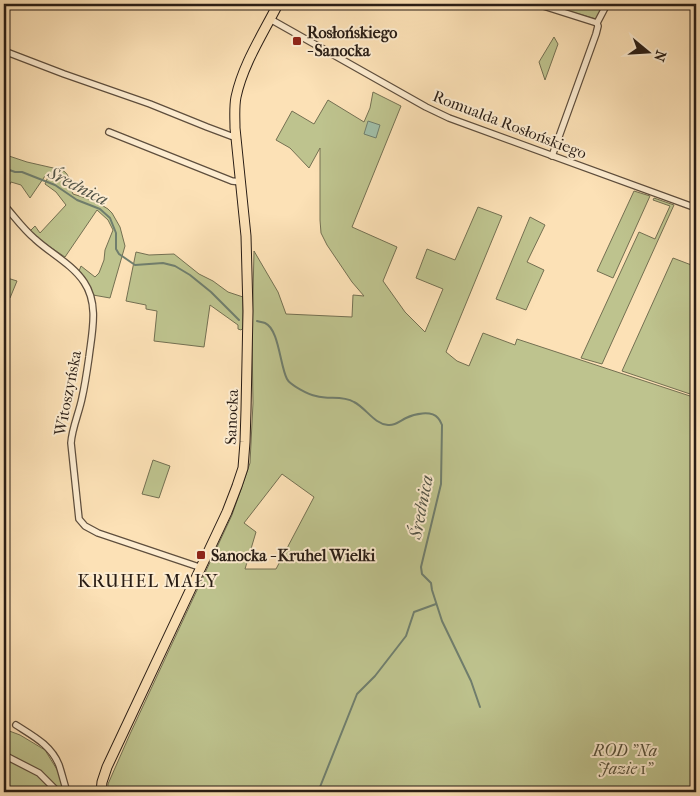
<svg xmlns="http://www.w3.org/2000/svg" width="700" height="796" font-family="'IM FELL French Canon',serif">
<rect width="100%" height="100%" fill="#fce1b6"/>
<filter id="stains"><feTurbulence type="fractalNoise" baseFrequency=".004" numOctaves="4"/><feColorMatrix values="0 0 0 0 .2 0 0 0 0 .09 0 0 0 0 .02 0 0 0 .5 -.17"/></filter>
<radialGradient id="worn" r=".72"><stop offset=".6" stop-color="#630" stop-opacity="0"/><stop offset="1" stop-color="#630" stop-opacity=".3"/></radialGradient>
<g fill="#bec38e" stroke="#747052" fill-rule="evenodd">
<path d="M545,4h11l6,2 1,-2h42l-9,15z"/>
<path d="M554,37l4,7 -13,36 -6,-18z"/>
<path d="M373,92l28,14 -49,121 45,20 -14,34 22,31 20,20 18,-43 -27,-11 11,-29 28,11 23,-53 24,9 -56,136 11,9 12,5 14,-33 32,12 2,-6 179,59v394h-588v-8l22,-50 102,-219 18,-52 3,-60 -1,-64 2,-88 24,41 8,22 66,3 1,-22 11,1 -12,-14 -25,-37 -6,-12 -1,-13v-72l-11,20 -19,-20 -14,-8 16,-29 22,13 14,-24 36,22 6,-14zM282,474l32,23 -38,72h-31l11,-37 -12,-9z"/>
<path d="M4,153l2,2 21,7 35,8c10,5 6,15 11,24l22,7 13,8 4,4 8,14 5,19 -15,52 -17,-3 -7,-15 -7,-9 2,-5 14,11 4,-4 5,-13 1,-10 8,-20 -5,-10 -11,-10 -32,47 -28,-19 -7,-7 5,-5 5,7 26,-28 -10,-13 -11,-8 3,-7 -3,-1 -15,22 -9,-13 -10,-3 -7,14z"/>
<path d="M634,191l16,5 -37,82 -16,-7z"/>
<path d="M654,198l20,7 -72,159 -21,-6 58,-126 16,7 15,-33 -17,-6z"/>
<path d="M530,217l15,8 -18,37 17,8 -18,40 -30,-11z"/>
<path d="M136,252l13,3 25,-1 25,20 14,7 15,11 15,5v31l-2,2 -3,-1v-4l-28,-20 -6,42 -50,-6 3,-30 -11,-2v-4l-20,-4z"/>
<path d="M673,258l21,8 -1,2 3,1v127l-74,-25z"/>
<path d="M4,277l13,4 -7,17 -6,-2z"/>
<path d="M153,460l17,6 -11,32 -17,-4z"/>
<path d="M4,729l16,6 25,15 16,26 4,16h-61z"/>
</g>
<path fill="#a0bea8" stroke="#707e6d" d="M368,121l12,4 -4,13 -12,-4z"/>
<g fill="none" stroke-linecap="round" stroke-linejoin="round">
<g stroke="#707e6d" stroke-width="2">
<path d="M4,168l11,4h7l33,13 22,15 23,9 10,9 6,15v16l3,5 16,11 28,-2 12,3 15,9 21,17 28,28"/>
<path d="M257,321c3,1 5,1 8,2 14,6 15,43 22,56 3,6 22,16 29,17 13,4 26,-1 38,6 12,6 20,22 34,23 7,1 12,-4 18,-7 8,-4 25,-8 32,0 2,2 3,5 4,7l-1,59 -20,83 1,7 9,9 1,7 10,31 29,60 9,26"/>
<path d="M318,792l39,-98 18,-18 31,-40 8,-24 22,-8"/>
</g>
<g stroke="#5e4e3d" stroke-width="8">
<g id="minor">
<path d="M537,4l60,19"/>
<path d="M270,19l156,88 23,11 247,90"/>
<path d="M4,51l60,23 86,30 57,23 24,9 5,1"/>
<path d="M109,132l123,49 9,1"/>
<path d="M552,156l44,-122 2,-8 -1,-3 10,-19"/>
<path d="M4,205c10,11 19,24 31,34 15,14 37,25 49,43 15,22 8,50 5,75 -2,14 -4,28 -7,41 -3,15 -10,30 -11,45l8,76 6,7 13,7 104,35"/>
<path d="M16,725c17,11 35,20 43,40 3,9 5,18 8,27"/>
<path d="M4,755l35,18 19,19"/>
</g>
</g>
<g stroke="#291d15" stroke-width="11">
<path id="primary" d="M101,792l1,-10 5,-15 120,-255 10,-26 6,-18 2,-26 1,-32 2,-99 -2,-75 -11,-108c0,-10 -1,-21 1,-31 7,-33 27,-63 42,-93"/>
</g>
<use href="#minor" stroke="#fdecd0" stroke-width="5.5"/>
<use href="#primary" stroke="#fce1b6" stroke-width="9"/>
</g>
<g fill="#8f2418" stroke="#fdecd0" stroke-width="2">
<rect x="292" y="36" width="10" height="10" rx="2.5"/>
<rect x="196" y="550" width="10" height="10" rx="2.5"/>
</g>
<g text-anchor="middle" stroke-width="4" stroke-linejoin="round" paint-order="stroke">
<g font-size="16" font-weight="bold" fill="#291d15" stroke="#fdecd0" text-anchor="start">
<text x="307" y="38">Rosłońskiego<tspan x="307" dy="18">- Sanocka</tspan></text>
<text x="211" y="561">Sanocka - Kruhel Wielki</text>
</g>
<g font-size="16" fill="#291d15" stroke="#fdecd0">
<text transform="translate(510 124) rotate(21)" y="6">Romualda Rosłońskiego</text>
<text transform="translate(67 393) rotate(-79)" y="6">Witoszyńska</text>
<text transform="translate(231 417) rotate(-88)" y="6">Sanocka</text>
</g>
<g font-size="16" font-style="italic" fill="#564f39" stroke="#fdecd0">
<text x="625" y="756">ROD "Na<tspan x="625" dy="18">Jazie 1"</tspan></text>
</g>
<g font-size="18" font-style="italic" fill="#535548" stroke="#fdecd0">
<text transform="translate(78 186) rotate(27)" y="6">Średnica</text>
<text transform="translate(421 507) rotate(-79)" y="6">Średnica</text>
</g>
<g font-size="18" letter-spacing="1" fill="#291d15" stroke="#fdecd0">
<text x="148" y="587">KRUHEL MAŁY</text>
</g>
</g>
<rect width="700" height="796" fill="none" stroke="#fce1b6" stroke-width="20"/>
<rect x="5" y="5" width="690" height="786" fill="none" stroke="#291d15" stroke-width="2.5"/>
<rect x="10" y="10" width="680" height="776" fill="none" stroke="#291d15"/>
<g transform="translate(648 52) rotate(108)" stroke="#fdecd0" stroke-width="4" paint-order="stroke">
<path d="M0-4L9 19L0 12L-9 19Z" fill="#291d15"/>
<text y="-8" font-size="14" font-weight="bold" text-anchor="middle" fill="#291d15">N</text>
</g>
<rect width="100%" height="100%" filter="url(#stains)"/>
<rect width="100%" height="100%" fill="url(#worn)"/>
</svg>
